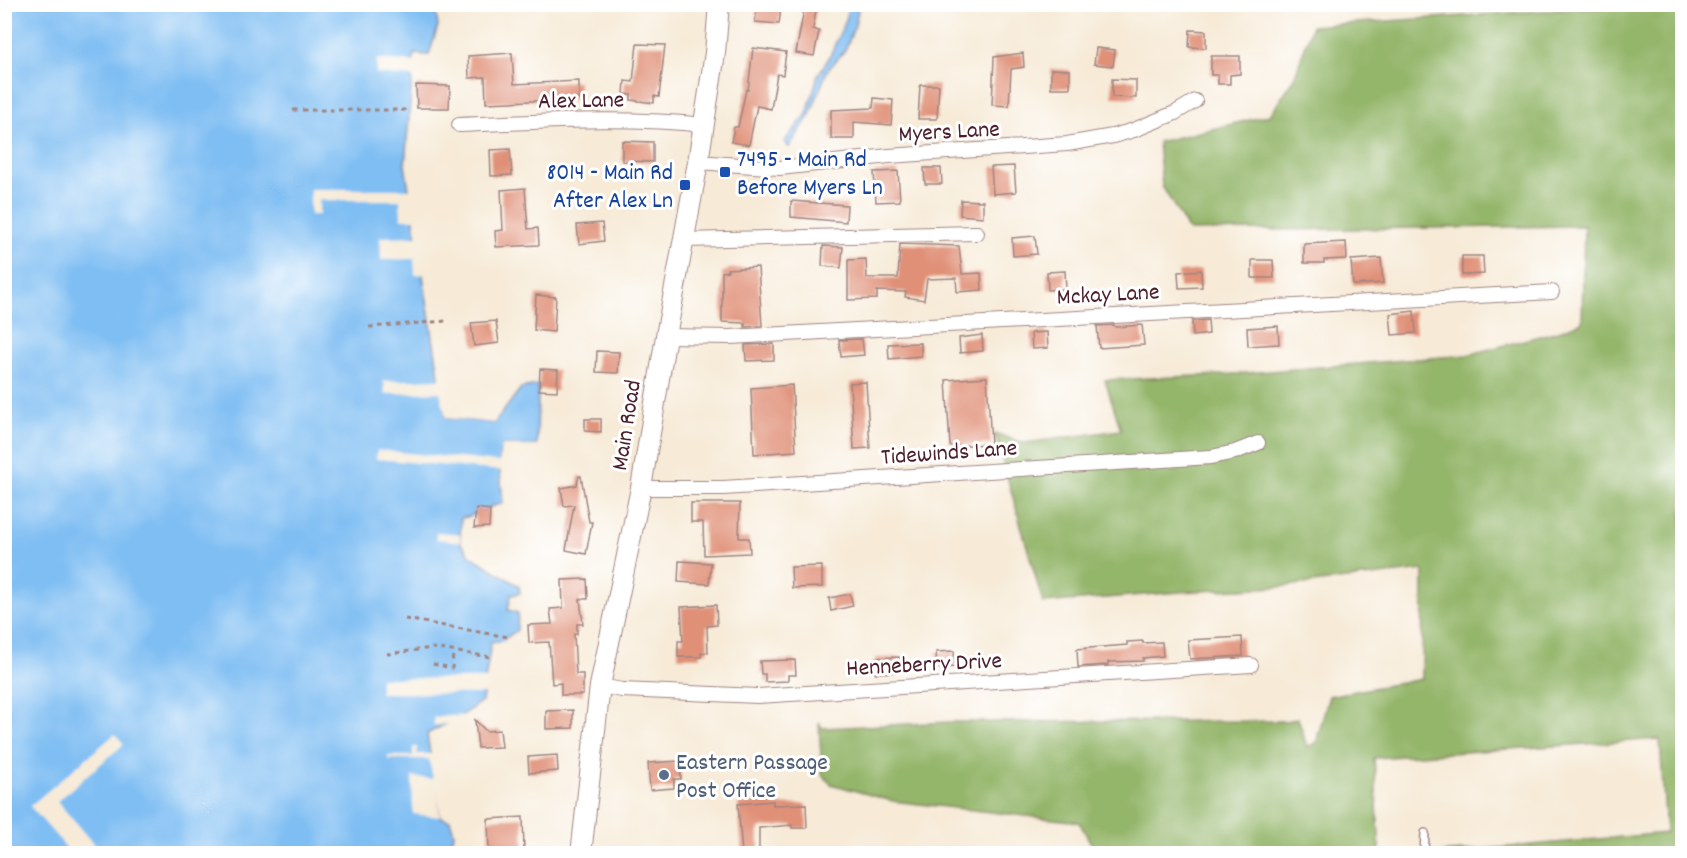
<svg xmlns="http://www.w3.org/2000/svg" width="1687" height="858" font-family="Dekko,sans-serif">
<rect width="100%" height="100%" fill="#fff"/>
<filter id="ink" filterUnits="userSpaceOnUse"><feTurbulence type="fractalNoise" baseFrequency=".0167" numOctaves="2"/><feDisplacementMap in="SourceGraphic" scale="12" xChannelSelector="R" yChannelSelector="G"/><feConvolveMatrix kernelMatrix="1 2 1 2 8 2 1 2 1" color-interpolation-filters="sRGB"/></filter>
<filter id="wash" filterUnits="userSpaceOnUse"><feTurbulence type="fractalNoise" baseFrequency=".008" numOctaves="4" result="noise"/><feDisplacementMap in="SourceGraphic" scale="24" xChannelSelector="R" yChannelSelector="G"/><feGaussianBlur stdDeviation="1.35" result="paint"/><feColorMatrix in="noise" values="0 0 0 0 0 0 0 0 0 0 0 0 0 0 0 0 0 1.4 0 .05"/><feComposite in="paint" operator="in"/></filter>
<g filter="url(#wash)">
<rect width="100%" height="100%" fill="#f7ebd8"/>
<path fill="#94b66b" stroke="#6f6a4b" stroke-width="1.5" d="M1585,8l97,1v844h-241l225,-20 -6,-94 -286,19 6,95 -283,1 -18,-32 -187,-21 -61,-17 -9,-9 -3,-53 3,6 131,-6 333,-1 12,-3 9,29 9,-4 13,-47 93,-17 1,-109 -146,17 -97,5 -137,11 -48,-169 30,9 96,-13 -16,-50 117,-5 245,-20 95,-25 20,-8 2,-96 -395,5 -27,-45 -4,-44 112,-27 24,-36 18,-53z"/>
<g fill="#7fbef3" stroke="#646e8f" stroke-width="1.5">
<path d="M5,5h430l3,21 -9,29 -15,-1 -9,111 41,253 48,5 27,-35 17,-3 -1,61h-36l-2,16 4,41c-16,3 -25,13 -42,15l-1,24 11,14 48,30 1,7 -9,2 -3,15 10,3 -1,17 -15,11 -11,1 -9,59 -20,14 -35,19 13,83 10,3 4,13 -4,20 -445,1z"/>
<path d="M848,5h11l-4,20 -10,25 -18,21 -17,44 -21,32 -5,-5 23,-28 11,-39 11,-17 18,-41z"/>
</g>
<g fill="#f7ebd8">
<path d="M377,59l40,3 -2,15 -39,-3z"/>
<path d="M310,189h102l5,30h-16l-1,-19h-81v15h-9z"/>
<path d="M420,236l6,38 -11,1 -1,-16 -33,1 -1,-23z"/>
<path d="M439,365l9,50 44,5 24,-32 1,3 -23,32 -48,-5 -6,-26 -55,2 -1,-13 56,-2z"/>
<path d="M501,446h39l-3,3h-33l-1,22 -127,-12 1,-9 122,12z"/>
<path d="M436,532l24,2v8l-24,-3z"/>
<path d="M380,678l108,1 -2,15 -106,-1z"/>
<path d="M468,715l-15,9 -19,1v-8z"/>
<path d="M115,734l9,10 -67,57 44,52h-30l-41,-47z"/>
<path d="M413,747h4v7h16l7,63 -27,-3 -1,-37 21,2 -4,-20h-41v-3h25z"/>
</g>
<g id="blocks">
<g fill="#e09077">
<path d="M805,4h12l-4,25 6,2 -5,25 -18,-3z"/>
<path d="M757,5l24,2 -2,17 -24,-2z"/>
<path d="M1190,30l16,1v17l-17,-1z"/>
<path d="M637,44l28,1 -6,52 -5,-1v7l-23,-3v-5l-7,-1 1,-13 8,1z"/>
<path d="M753,48l33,4 -3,23 -6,-1 -6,35 -14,-3 -8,39 -18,-3 3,-15h4l8,-37h2z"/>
<path d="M1096,48l19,2 -2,16 -19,-2z"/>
<path d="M512,53l2,31 65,-3v18l-93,4 -1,-26 -16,1 -1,-22z"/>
<path d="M1023,53l1,14 -13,2 -2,37 -17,-1 2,-48z"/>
<path d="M1211,56h29v18l-10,1v9h-12v-9h-7z"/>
<path d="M1051,69l19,1v18h-19z"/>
<path d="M1112,79l24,1v18l-24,-1z"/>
<path d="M416,85l34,1 -1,22h-32z"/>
<path d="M920,85h19l-2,34h-19z"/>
<path d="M874,98l19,2 -2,25 -37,-3v17h-23v-29l42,-2z"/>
<path d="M622,141l31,1v20l-31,-1z"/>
<path d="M510,149l2,26 -21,1 -1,-26z"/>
<path d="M1014,166l2,26 -23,2 -2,-27z"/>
<path d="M924,168h17l1,16h-17z"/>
<path d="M898,171l2,30 -24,1 -2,-30z"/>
<path d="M525,188l3,41 10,-1 1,17 -43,2 -1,-16 8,-1 -2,-40z"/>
<path d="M961,200l22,1v16l-23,-2z"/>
<path d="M791,201l56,4 -1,17 -55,-5z"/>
<path d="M602,223l2,18 -25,3 -2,-19z"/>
<path d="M1035,236l2,18 -24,2 -1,-18z"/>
<path d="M1346,242l1,17 -23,1v3h-20v-19z"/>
<path d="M900,244l59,2 3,28 19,-1 1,17 -25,2 -1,-14 -29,1 -3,21 -19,-3 1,-5 -29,-1v8l-29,1v-40l18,-1 1,19h31z"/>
<path d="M823,246l20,1 -2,21 -19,-2z"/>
<path d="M1462,256h21l1,18 -22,1z"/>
<path d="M1381,258l2,25 -30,2 -2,-25z"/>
<path d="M1252,260h21l1,18h-22z"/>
<path d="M758,267l4,59 -17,1v-4l-23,-1v-50l6,-1 -1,-2z"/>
<path d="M1201,270l1,17 -23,1 -1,-16z"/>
<path d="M1065,271l1,18 -18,1 -1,-18z"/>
<path d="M536,295l20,2 -2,35 -20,-2z"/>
<path d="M1414,311l2,22 -24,2 -2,-21z"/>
<path d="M1208,320l1,14 -16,2 -1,-15z"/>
<path d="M496,321l3,22 -25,3 -3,-23z"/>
<path d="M1114,325l1,2 27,-2 2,20 -45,3 -2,-22z"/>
<path d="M1278,326l1,18 -31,2 -1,-18z"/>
<path d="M1047,332l1,16 -16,1 -1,-16z"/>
<path d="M982,335l1,16 -23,2 -1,-15z"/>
<path d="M862,339l2,16 -23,2 -2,-17z"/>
<path d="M921,343v13l-32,3 -1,-15z"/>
<path d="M774,344v16l-28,1 -1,-16z"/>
<path d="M597,351l22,1 -1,21 -22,-1z"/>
<path d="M540,369l18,1 -1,21 -18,-1z"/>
<path d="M987,377l4,67 -41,2 -4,-66z"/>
<path d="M866,382l4,66 -16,1 -4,-66z"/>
<path d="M792,385l4,66 -42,3 -3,-66z"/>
<path d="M585,419h16v13l-16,-1z"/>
<path d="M579,476h2l8,46h3l-6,32 -20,-4 8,-45 -10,1 -3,-18 16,-3z"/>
<path d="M691,503h49l-1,35h10l1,15 -46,2 -1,-33h-12z"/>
<path d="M476,508l14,2 -1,17 -15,1z"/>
<path d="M679,561l32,2 -2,21 -31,-2z"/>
<path d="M822,566v21l-30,1 -1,-21z"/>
<path d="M587,579l1,20h-8l3,25h-6v10h-3l2,40h7v21h-22v-12l-9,1 -3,-42 -20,1 -1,-18 24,-1 -2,-15 13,-1 -1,-28z"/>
<path d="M850,594l3,12 -22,5 -2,-13z"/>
<path d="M716,605l1,20 -10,1 1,26 -7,1v4h-23v-16h5l-2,-34z"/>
<path d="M1242,637l1,19 -53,3 -2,-19z"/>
<path d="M1143,641v2l19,-1 1,14 -20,2v3l-35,1v3l-30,2 -1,-18 50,-4v-3z"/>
<path d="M954,651l1,16 -18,1 -1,-16z"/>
<path d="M900,657v15l-25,1v-15z"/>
<path d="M795,660l1,15h-8v6l-23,1v-8h-4l-1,-13z"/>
<path d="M573,710v18l-27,1v-18z"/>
<path d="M475,720l11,11 14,-1 2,17 -24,1z"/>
<path d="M557,755l1,16 -29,2 -1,-16z"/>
<path d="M680,761l1,18h-7v9l-24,2 -2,-27z"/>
<path d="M773,801v4l33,-1 1,24h-15v-3l-33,3v26h-17l-4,-50z"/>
<path d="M523,817l1,34 -35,2 -1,-34z"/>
</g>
</g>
</g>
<g filter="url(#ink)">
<use href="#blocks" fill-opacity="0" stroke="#a08582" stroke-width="1.5"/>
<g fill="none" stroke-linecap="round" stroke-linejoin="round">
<g stroke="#a08582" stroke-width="10">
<path id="lane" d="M1424,854l1,-21"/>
</g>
<g stroke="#a08582" stroke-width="16">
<g id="street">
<path d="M459,125c82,-3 164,-9 246,0"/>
<path d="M698,162l82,6 109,-12 178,-12 46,-8 21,-6 41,-17 20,-12"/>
<path d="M683,240l294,-7"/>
<path d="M666,336l64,1 822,-45"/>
<path d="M641,488h82l488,-31 24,-5 23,-9"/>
<path d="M600,686l22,4 136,6 493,-31"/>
</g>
</g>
<g stroke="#a08582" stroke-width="22">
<path id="secondary" d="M581,854l19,-168 41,-198 25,-152 32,-174 17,-109 4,-49"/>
</g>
<g stroke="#a08582" stroke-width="3" stroke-dasharray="4.5 4.5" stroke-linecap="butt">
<path d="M293,110h114"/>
<path d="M369,327l77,-6"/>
<path d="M405,619l103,18"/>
<path d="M387,654l45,-6 59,9"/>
<path d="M433,664l19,4 1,-16"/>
</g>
<use href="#lane" stroke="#fff" stroke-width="7"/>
<use href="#street" stroke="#fff" stroke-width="14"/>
<use href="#secondary" stroke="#fff" stroke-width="20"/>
</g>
</g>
<g fill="#1a4fb4" stroke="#fff" stroke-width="2">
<rect x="719" y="166" width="12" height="12" rx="3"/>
<rect x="679" y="179" width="12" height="12" rx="3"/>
</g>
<circle fill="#5c6f8a" stroke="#fff" stroke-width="2" cx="664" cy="775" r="6"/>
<g text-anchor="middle" stroke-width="6" stroke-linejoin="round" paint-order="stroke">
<g font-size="24" fill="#4a1f2b" stroke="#fff">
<text transform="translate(581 99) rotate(-1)" y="8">Alex Lane</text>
<text transform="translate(949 130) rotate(-3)" y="8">Myers Lane</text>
<text transform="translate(1108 293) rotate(-3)" y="8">Mckay Lane</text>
<text transform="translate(625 425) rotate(-81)" y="8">Main Road</text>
<text transform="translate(949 451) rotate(-4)" y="8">Tidewinds Lane</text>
<text transform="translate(924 663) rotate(-3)" y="8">Henneberry Drive</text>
</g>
<g font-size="24" fill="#164399" stroke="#fff" text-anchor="start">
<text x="737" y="166">7495 - Main Rd<tspan x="737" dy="28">Before Myers Ln</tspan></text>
<text x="673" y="179" text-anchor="end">8014 - Main Rd<tspan x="673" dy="28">After Alex Ln</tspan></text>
</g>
<g font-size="24" fill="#4e5e75" stroke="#fff" text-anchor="start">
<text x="676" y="769">Eastern Passage<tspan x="676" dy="28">Post Office</tspan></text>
</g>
</g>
<rect width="1687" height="858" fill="none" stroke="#fff" stroke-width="24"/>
</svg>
